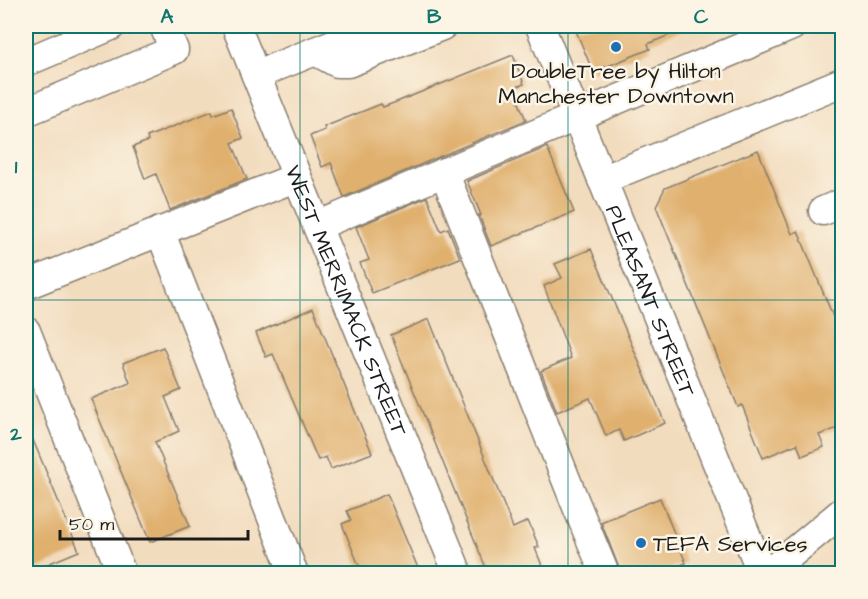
<svg xmlns="http://www.w3.org/2000/svg" width="868" height="599" font-family="'Architects Daughter',sans-serif">
<rect width="100%" height="100%" fill="#fcf5e5"/>
<filter id="ink" filterUnits="userSpaceOnUse"><feTurbulence type="fractalNoise" baseFrequency=".0167" numOctaves="2"/><feDisplacementMap in="SourceGraphic" scale="12" xChannelSelector="R" yChannelSelector="G"/><feConvolveMatrix kernelMatrix="1 2 1 2 8 2 1 2 1" color-interpolation-filters="sRGB"/></filter>
<filter id="wash" filterUnits="userSpaceOnUse"><feTurbulence type="fractalNoise" baseFrequency=".008" numOctaves="4" result="noise"/><feDisplacementMap in="SourceGraphic" scale="24" xChannelSelector="R" yChannelSelector="G"/><feGaussianBlur stdDeviation="1.35" result="paint"/><feColorMatrix in="noise" values="0 0 0 0 0 0 0 0 0 0 0 0 0 0 0 0 0 1.4 0 .05"/><feComposite in="paint" operator="in"/></filter>
<g filter="url(#wash)">
<rect width="100%" height="100%" fill="#f2dcbe"/>
<g id="blocks">
<g fill="#e0b06e">
<path d="M574,26h117l-43,18 2,5 -57,23z"/>
<path d="M513,55l11,29 -11,4 13,32 -182,77 -13,-34 -9,4 -12,-31 15,-6 -1,-3 57,-23 2,3 16,-6z"/>
<path d="M231,108l12,30 -11,5 15,36 -77,31 -14,-36 -11,5 -12,-32 15,-6 -1,-4 65,-26 1,4z"/>
<path d="M547,147l27,65 -83,34 -12,-31h2l-14,-34z"/>
<path d="M758,150l34,84 6,-3 45,110v85l-24,9 5,12 -22,9 -5,-12 -34,14 -21,-53 -4,2 -82,-201 9,-18z"/>
<path d="M427,197l14,34 7,-3 12,30 -88,35 -12,-30 9,-3 -13,-33z"/>
<path d="M591,249l74,174 -41,18 -5,-11 -13,6 -16,-38 -33,14 -16,-41 30,-13 -27,-72 18,-8 -7,-14z"/>
<path d="M313,308l59,145 -41,16 -5,-12 -8,3 -45,-106 -7,3 -10,-24z"/>
<path d="M429,319l84,209 15,-7 11,26 -4,1 10,25h-57l-97,-238z"/>
<path d="M163,347l18,43 -16,7 14,34 -24,11 35,84 -40,16 -59,-143 39,-16 -7,-20z"/>
<path d="M26,423l53,128 -53,22z"/>
<path d="M387,494l33,79h-58l-20,-49 9,-4 -4,-9z"/>
<path d="M660,498l26,65 -27,10h-38l-20,-51z"/>
</g>
</g>
</g>
<g filter="url(#ink)">
<use href="#blocks" fill-opacity="0" stroke="#877c6d" stroke-width="1.5"/>
<g fill="none" stroke-linecap="round" stroke-linejoin="round">
<g stroke="#877c6d" stroke-width="31">
<g id="minor">
<path id="s1" d="M236,26l222,548"/>
<path id="s2" d="M540,26l222,548"/>
<path d="M315,51l22,12h11l94,-37"/>
<path d="M26,62l85,-36"/>
<path d="M256,75l121,-49"/>
<path d="M26,112l148,-62 -10,-24"/>
<path d="M444,172l131,330 30,72"/>
<path d="M602,180l240,-98"/>
<path d="M823,211l19,-8"/>
<path d="M317,226l475,-200"/>
<path d="M160,231l134,343"/>
<path d="M26,285l271,-108"/>
<path d="M26,331l96,243"/>
<path d="M767,574l75,-62"/>
</g>
</g>
<use href="#minor" stroke="#fff" stroke-width="28"/>
</g>
</g>
<path fill="none" stroke="#0f766e" stroke-width="1.5" stroke-opacity="0.55" d="M300,26v548M568,26v548M26,300h816"/>
<g fill="#1f6fb2" stroke="#fcf5e5" stroke-width="2">
<circle cx="616" cy="47" r="6"/>
<circle cx="641" cy="543" r="6"/>
</g>
<g text-anchor="middle" stroke-width="5" stroke-linejoin="round" paint-order="stroke">
<g font-size="22" fill="#1c1c1c" stroke="#fcf5e5">
<text x="616" y="78">DoubleTree by Hilton<tspan x="616" dy="25">Manchester Downtown</tspan></text>
<text x="653" y="551" text-anchor="start">TEFA Services</text>
</g>
<g font-size="22" fill="#1c1c1c" stroke="#fcf5e5">
<text dy="8" stroke="none"><textPath href="#s1" startOffset="296">WEST MERRIMACK STREET</textPath></text>
<text dy="8" stroke="none"><textPath href="#s2" startOffset="296">PLEASANT STREET</textPath></text>
</g>
</g>
<rect width="868" height="599" fill="none" stroke="#fcf5e5" stroke-width="66"/>
<path d="M60 530v9h188v-9" fill="none" stroke="#1c1c1c" stroke-width="3"/>
<text x="69" y="530" font-size="18" fill="#1c1c1c" stroke="#fcf5e5" stroke-width="4.5" paint-order="stroke">50 m</text>
<rect x="33" y="33" width="802" height="533" fill="none" stroke="#0f766e" stroke-width="2"/>
<g font-size="20" text-anchor="middle" font-weight="bold" fill="#0f766e">
<text x="167" y="23">A</text>
<text x="434" y="23">B</text>
<text x="701" y="23">C</text>
<text x="16" y="173">1</text>
<text x="16" y="440">2</text>
</g>
</svg>
